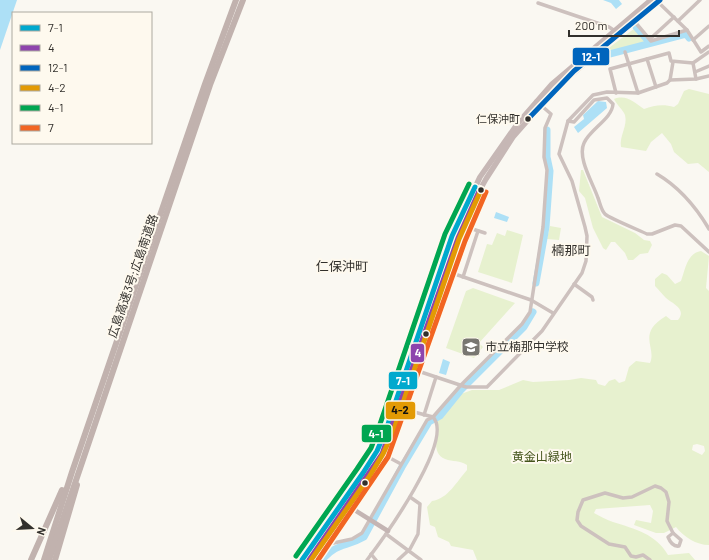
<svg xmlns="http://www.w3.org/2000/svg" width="709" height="560" font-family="Barlow,'Noto Sans JP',sans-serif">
<rect width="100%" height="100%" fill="#faf8f2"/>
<g fill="#e7f1cf" fill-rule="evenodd">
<path d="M635,28l11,14 -45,13v-1z"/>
<path d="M689,89l20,5v78l-11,-9 -10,1 -14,-12 -3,-8 -9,-11 -11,9 -5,9 -25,-4c-2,-11 7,-21 4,-32 -2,-5 -8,-10 -11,-16 12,-5 20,3 30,10 10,-4 20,-5 30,-2l4,-3 6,-13z"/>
<path d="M581,170h2l19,47 33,16 9,7 6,1 2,4 -4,8 -8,1 -7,6h-5l-3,-7 -10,-11h-4l-5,8 -3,-2 -10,-20 -8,-30 -6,-7z"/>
<path d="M550,226l11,2 -2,12 -12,-1z"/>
<path d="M507,230l16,5 -11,48 -34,-11 9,-28 5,1 5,-12 8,3z"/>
<path d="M701,251l8,5 -3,32 3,3v254c-13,0 -25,-8 -33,-18l-12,6h-8l-22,-8 2,-5 15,3 2,-12 -3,-6 -54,4 -2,4c6,3 13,7 19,9 22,7 43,12 55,33l21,-2 6,7h-218l-4,-10 -22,-4 -2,-4 -11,-5 -3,-10 -5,-2 -3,-18 5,-6c16,-2 25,-20 35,-31v-5c-7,-5 -14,-3 -22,-6 -16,-7 -5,-27 -8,-40l24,-25 11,-4h27l24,-10 10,2 36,-2 12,-2 15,2 2,4 7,2 4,-5 6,-2 4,4 6,-2 4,-14 7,-6 14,2c7,-16 -14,-29 16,-47l5,4h7c9,-11 -5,-16 -12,-22 -4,-4 -7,-8 -11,-12v-7l7,-6 5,2 8,9 6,-3c4,-11 6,-28 20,-30zM697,444l7,2 1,5 -3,4 -10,-5 1,-5z"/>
<path d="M473,288l42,15 -36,40 4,4 -9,11 -28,-10 20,-57z"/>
</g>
<g fill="#ade0f6">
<path d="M0,0h17l-17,50z"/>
<path d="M603,0h16l3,4 -6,5 -5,-6z"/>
<path d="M598,101l8,1 1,6 -29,25 -4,-6 10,-8 -1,-4z"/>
<path d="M496,212l13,5 -2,5 -13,-4z"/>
<path d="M443,359l7,3 -4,13 -7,-2z"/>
</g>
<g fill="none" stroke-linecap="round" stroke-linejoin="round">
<g stroke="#ade0f6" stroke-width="7">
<path d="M636,27l13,15"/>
<path d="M602,56l84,-22 3,4"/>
<path d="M536,283l10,-56 4,-56 -3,-14v-27"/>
<path d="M322,560c16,-18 23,-12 42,-23l38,-70 27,-45 11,-6 21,-26 63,-63 9,-15"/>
</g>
<g stroke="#cdc1be" stroke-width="3.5">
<path d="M658,2l29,28 14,22 8,-6"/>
<path d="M538,3l71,24 6,4"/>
<path d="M678,21l22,-21"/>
<path d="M635,22l16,19 36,-11"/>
<path d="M650,39l24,-22"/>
<path d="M693,40l16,-14"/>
<path d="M625,52l13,41"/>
<path d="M647,59l9,28"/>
<path d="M693,63l3,16"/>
<path d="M695,72l14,-6"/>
<path d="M670,80l3,-18"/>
<path d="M616,93l-6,-24 59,-16 2,8 22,2 16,-11"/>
<path d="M568,121l6,1 20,-22 13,-2 6,6c-1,15 -23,25 -29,39 -7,15 9,40 14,55 2,5 3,12 7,16 4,4 36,17 42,20h5l23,-9 6,1 28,26"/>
<path d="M657,174c22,13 39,33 52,55"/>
<path d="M463,226l22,7"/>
<path d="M446,271l85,29 22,13"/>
<path d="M463,277l15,-46"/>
<path d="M574,284l18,13 1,3"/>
<path d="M412,369l54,18h21l55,-56 40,-58 4,-12 1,-25 -2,-9 -13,-46 -13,-27 9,-33 25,-26 14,-3 31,1 29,-10 3,-3 26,-1 13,-3"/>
<path d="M424,415l12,-38"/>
<path d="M377,451l24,13"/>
<path d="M673,533l8,7 -2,6c-6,1 -9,-4 -11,-9z"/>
<path d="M386,534l35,26"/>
<path d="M323,539l6,5 23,-5 10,-6 65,-113 6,-3 28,-32 61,-61 8,-12 13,-85 4,-57 -3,-13 1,-29 6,-14 -15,-13"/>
<path d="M371,554l5,6"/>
<path d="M367,560c16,-21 88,-120 66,-143l-34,-9"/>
<path d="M398,560l12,-11 8,-15 2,-30 -10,-7"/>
<path d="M650,560l-7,-5 -7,2 -5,-1 -6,-9 -16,-3 -28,-18 -4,-6 1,-8 5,-12 22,-7 18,5 9,-1 23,-11 6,2 5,4 3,10 -2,19 6,12"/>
</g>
<path stroke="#c4b5b3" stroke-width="4.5" d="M345,504l43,27"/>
<g stroke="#c6b7b5" stroke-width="5.5">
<path d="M302,560l61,-87 14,-22 9,-21 66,-194 28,-59 38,-54 34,-39 99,-84"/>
<path d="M309,560l57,-82 16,-24 9,-22 67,-194 15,-36 13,-23 27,-42 44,-50 103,-87"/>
</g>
<g stroke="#c1b2ae" stroke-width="6">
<path d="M31,560l31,-70"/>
<path d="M44,560l28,-88 133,-388 31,-84"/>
<path d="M49,560l161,-475 33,-85"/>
<path d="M55,560l22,-75"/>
</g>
<g stroke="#fef9ee" stroke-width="8">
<path id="bus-1" d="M302,560l61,-87 14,-22 9,-21 66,-194 23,-49"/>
</g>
<g stroke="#fef9ee" stroke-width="8">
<path id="bus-2" d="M309,560l73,-106 76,-216 22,-49"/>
</g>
<g stroke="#fef9ee" stroke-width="8">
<path id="bus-3" d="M528,119l46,-48 86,-71"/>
</g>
<g stroke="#fef9ee" stroke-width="8">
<path id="bus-4" d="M311,560l58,-83 14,-23 10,-22 66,-193 22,-49"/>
</g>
<g stroke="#fef9ee" stroke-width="8">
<path id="bus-5" d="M296,556l61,-87 14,-21 8,-21 66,-193 24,-50"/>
</g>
<g stroke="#fef9ee" stroke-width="8">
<path id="bus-6" d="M318,560l70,-103 77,-216 21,-49"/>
</g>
<use href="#bus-1" stroke="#00a9ce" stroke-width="5"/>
<use href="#bus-2" stroke="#8e44ad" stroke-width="5"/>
<use href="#bus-3" stroke="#0065bd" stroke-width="5"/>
<use href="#bus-4" stroke="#e39a04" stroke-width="5"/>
<use href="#bus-5" stroke="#00a651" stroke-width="5"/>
<use href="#bus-6" stroke="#f26522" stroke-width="5"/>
</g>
<defs>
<g id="school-square" transform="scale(1)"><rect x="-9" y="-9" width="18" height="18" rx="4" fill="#787671" stroke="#fef9ee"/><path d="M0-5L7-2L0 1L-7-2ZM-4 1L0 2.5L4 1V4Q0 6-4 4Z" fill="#fff"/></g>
</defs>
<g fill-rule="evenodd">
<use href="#school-square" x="471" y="347"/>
</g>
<g fill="#32302c" stroke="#fef9ee" stroke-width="1.5">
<circle cx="528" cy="119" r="3.5"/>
<circle cx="481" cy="190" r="3.5"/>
<circle cx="426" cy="334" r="3.5"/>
<circle cx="365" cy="483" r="3.5"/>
</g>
<g text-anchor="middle" stroke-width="4" stroke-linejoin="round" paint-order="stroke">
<g font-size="11" fill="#32302c" stroke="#fef9ee" text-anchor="end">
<text x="520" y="123">仁保沖町</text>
</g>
<g font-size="12" fill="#32302c" stroke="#fef9ee">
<text transform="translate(133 276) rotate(-71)" y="4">広島高速3号;広島南道路</text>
</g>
<g font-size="12" fill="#32302c" stroke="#fef9ee" text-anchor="start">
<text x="485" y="351">市立楠那中学校</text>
</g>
<g font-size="12" fill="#43531a" stroke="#fef9ee">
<text x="542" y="461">黄金山緑地</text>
</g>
<g font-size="13" fill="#32302c" stroke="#fef9ee">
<text x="571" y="255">楠那町</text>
<text x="342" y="271">仁保沖町</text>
</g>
</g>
<g stroke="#fef9ee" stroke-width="1.5">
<rect x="572" y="47" width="38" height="19" rx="4" fill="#0065bd"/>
<rect x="410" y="343" width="15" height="20" rx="4" fill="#8e44ad"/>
<rect x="388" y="371" width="30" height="19" rx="4" fill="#00a9ce"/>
<rect x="385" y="401" width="31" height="19" rx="4" fill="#e39a04"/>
<rect x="361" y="424" width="31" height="19" rx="4" fill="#00a651"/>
</g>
<g font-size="11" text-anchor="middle" font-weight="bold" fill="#fff">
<text x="591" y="61">12-1</text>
<text x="418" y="357">4</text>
<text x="403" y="385">7-1</text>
<text x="376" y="438">4-1</text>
</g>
<g font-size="11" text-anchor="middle" font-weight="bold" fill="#111">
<text x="400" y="414">4-2</text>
</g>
<rect x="12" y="12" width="140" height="132" fill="#fef9ee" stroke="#aca9a0"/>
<rect x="20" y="25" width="20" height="6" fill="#00a9ce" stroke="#aca9a0"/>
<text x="48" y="32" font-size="12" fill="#32302c">7-1</text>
<rect x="20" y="45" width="20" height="6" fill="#8e44ad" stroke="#aca9a0"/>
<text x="48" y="52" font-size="12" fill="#32302c">4</text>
<rect x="20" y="65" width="20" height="6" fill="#0065bd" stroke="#aca9a0"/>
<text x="48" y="72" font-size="12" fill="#32302c">12-1</text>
<rect x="20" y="85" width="20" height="6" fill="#e39a04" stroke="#aca9a0"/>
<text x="48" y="92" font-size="12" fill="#32302c">4-2</text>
<rect x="20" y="105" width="20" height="6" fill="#00a651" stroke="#aca9a0"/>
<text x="48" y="112" font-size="12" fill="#32302c">4-1</text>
<rect x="20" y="125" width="20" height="6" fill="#f26522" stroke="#aca9a0"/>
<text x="48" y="132" font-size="12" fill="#32302c">7</text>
<g transform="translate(32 528) rotate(108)" stroke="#fef9ee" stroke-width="3" paint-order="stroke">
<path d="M0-3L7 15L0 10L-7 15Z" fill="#32302c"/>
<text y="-6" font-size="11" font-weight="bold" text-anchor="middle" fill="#32302c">N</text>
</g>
<path d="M569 30v6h110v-6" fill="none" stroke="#32302c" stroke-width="2"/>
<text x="575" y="30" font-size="12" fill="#32302c" stroke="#fef9ee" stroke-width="3" paint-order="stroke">200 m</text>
</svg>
